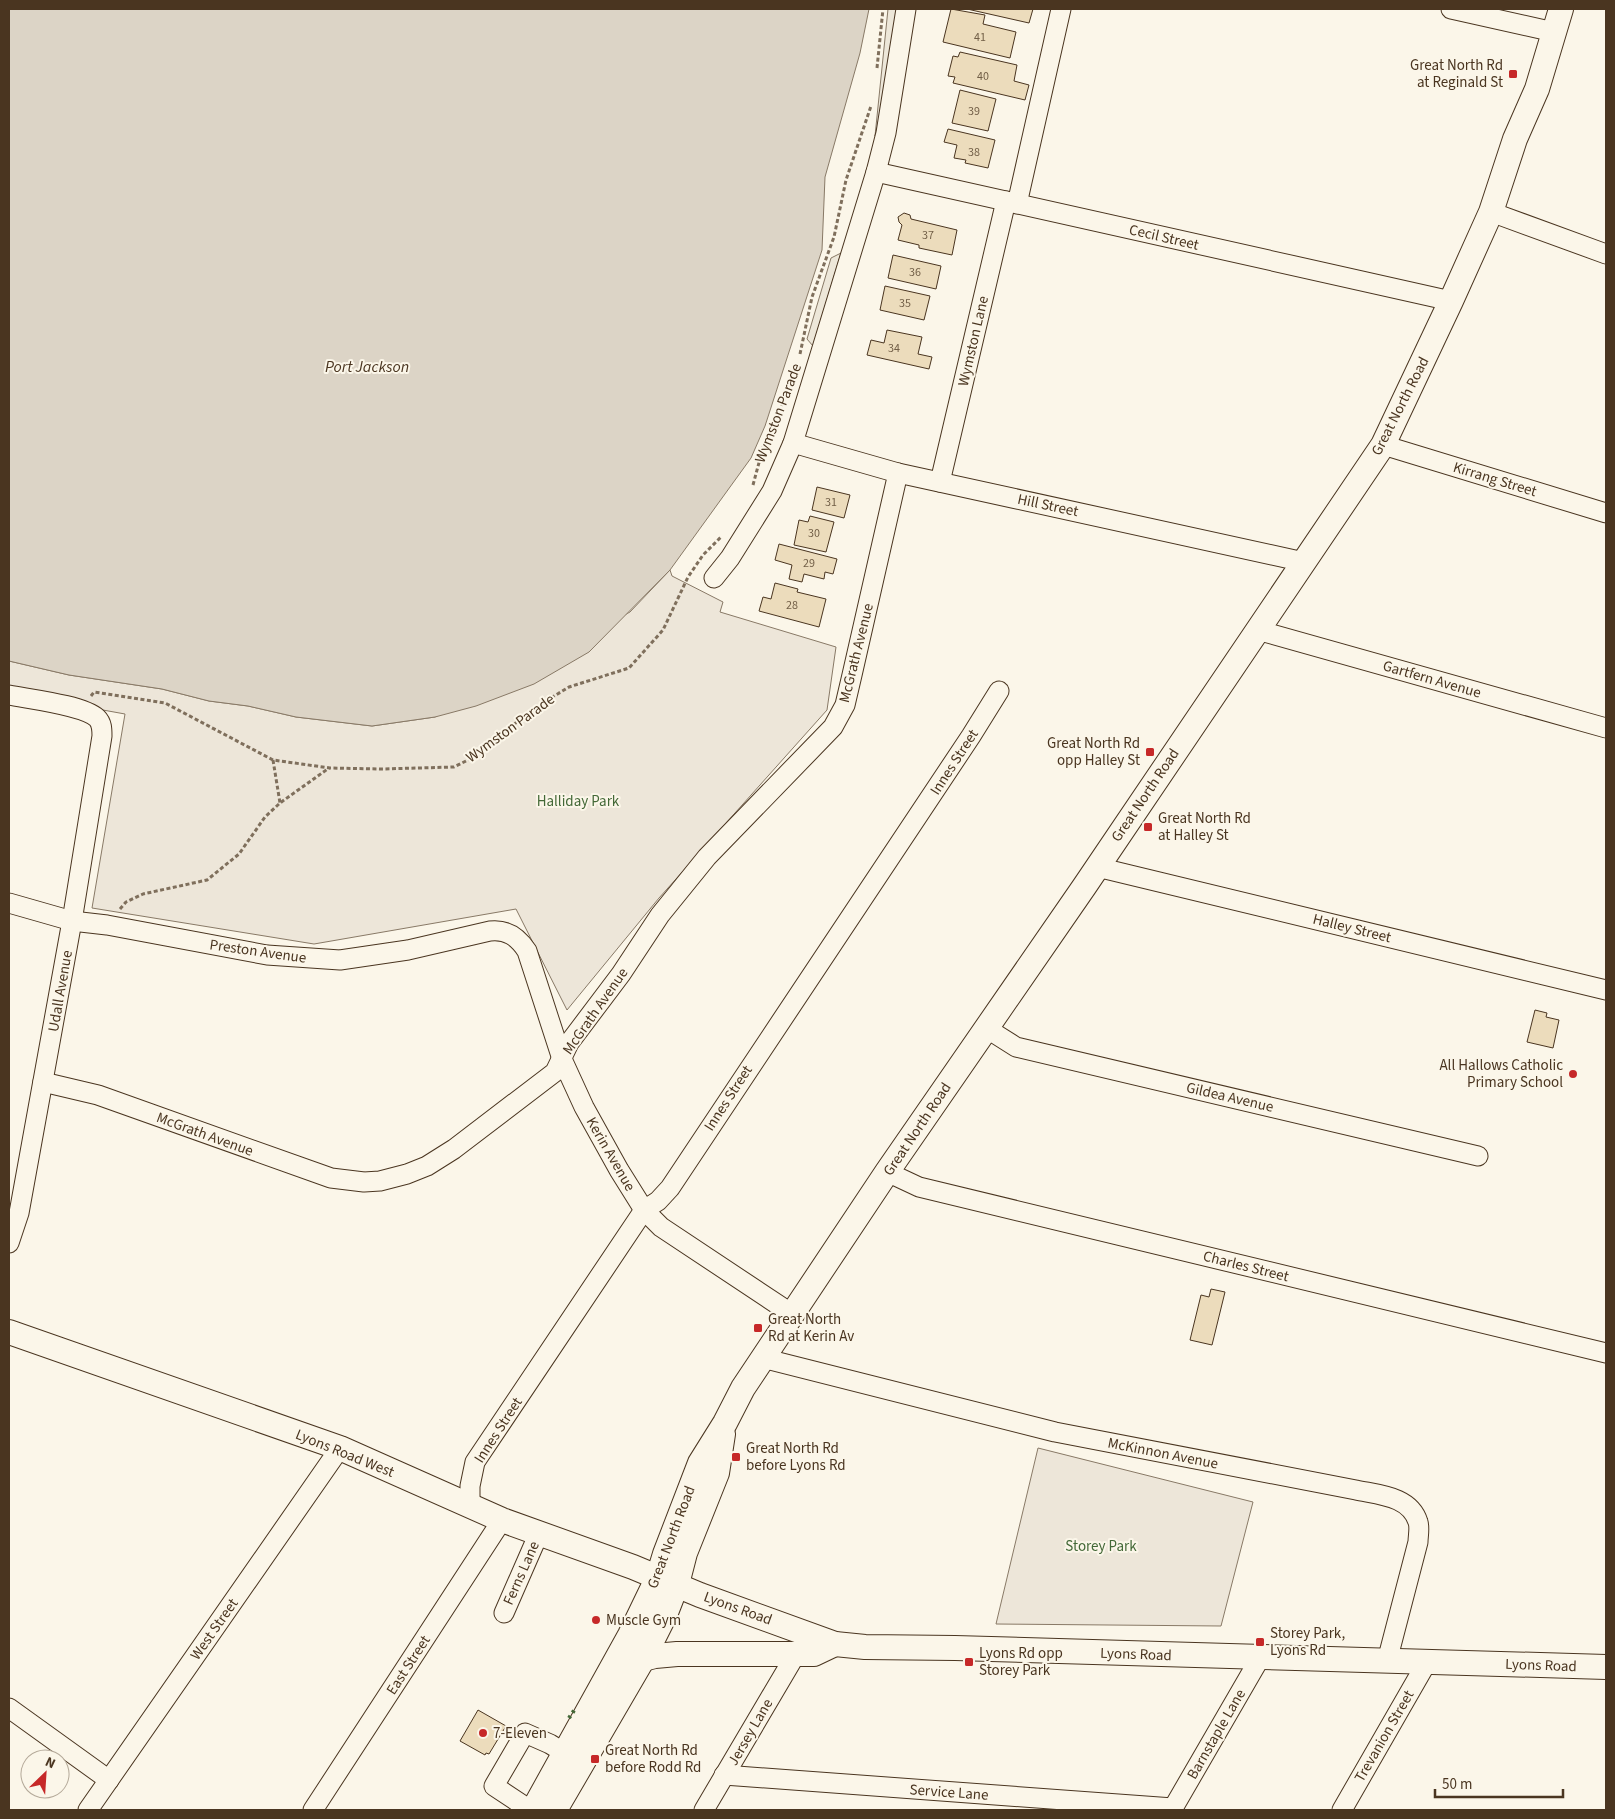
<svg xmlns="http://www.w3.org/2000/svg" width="1615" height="1819" font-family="'Source Sans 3',sans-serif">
<rect width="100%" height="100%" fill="#fbf6e9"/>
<g fill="#ede6d9" stroke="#887966">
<path d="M670,570l2,6 51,26 -3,10 116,35 -9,63 -168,188 -92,112 -51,-101 -202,35 -222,-36 33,-194 -116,-21v-32l60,14 93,14 47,12 39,5 48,11 76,9 63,-9 195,-105z"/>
<path d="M1038,1448l215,54 -32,124 -225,-2z"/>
</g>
<g fill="#ede7d9" stroke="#887966">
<path d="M888,9h9l-9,78 -13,49z"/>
<path d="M841,253l-28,93 -6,-7 24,-81z"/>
</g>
<path fill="#dcd4c6" stroke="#887966" d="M9,9h860l-9,44 -35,124 -3,73 -57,176 -14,32 -81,112 -81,82 -55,32 -58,22 -41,11 -63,9 -76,-9 -48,-11 -39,-5 -47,-12 -93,-14 -60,-14z"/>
<g fill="#ecdcbc" stroke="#4a3520">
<path d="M951,9l34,6 -2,9 33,8 -6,26 -67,-16z"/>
<path d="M967,9h66l-4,14z"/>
<path d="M960,52l57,13 -3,16 15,4 -4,15 -72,-17 2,-6 -7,-1 5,-20 5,1z"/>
<path d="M960,90l36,9 -8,32 -36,-8z"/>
<path d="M948,129l47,11 -7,28 -23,-5 1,-3 -12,-2 3,-13 -13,-3z"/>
<path d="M904,213l6,2 1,4 46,11 -5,25 -33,-7v-3l-21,-5 4,-15 -3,-3 -1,-5z"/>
<path d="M893,255l48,11 -5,23 -48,-11z"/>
<path d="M885,286l45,10 -6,24 -44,-10z"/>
<path d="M887,330l35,7 -4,17 14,3 -3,12 -62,-14 4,-15 13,3z"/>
<path d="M817,487l33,8 -6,23 -32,-8z"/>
<path d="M810,516l24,6 -8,30 -32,-7 5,-25 9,2z"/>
<path d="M779,544l58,15 -4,15 -8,-2 -1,7 -20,-5 -2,8 -13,-3 3,-14 -17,-5z"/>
<path d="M775,583l23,6 -1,3 29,7 -7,28 -60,-16 4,-14 8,2z"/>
<path d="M1535,1010l12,3 -1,4 13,3 -6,28 -26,-6z"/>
<path d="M1211,1289l14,3 -13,53 -22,-5 11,-45 8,2z"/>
<path d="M478,1710l28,16 -17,28 -3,-1 -1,2 -25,-14z"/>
</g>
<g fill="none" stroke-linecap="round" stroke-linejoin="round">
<g stroke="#4a3520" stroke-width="21">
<g id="minor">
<path d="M1451,9l103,23"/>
<path d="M876,172l575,129"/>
<path d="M1017,204l44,-195"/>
<path d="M1491,212l115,42"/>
<path d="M793,443l105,30 406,89"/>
<path d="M1383,445l223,68"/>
<path d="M940,482l66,-281"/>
<path d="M714,578l16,-20 42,-67 21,-48 83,-271 10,-39 20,-124"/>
<path d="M1257,630l349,98"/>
<path d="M9,695c20,4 74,10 88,23 5,5 5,11 5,18l-30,185 -53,292 -10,30"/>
<path d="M1097,867l509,123"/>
<path d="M9,903l63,18 35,4 160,30 73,5 68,-10 82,-19c17,-2 28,6 37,20l35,108 22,48 35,63 25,40 17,17 131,87"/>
<path d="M986,1028l30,19 462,109"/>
<path d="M43,1082l55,13 233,83 33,4 16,-1 27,-7 20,-8 27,-17 101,-77 14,-29 52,-69 39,-59 47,-58 126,-130 12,-22 7,-30 46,-202"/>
<path d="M887,1172l32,15 687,166"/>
<path d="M762,1358l293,74 301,58c23,5 54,6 62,32 2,6 0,14 0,20l-31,119"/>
<path d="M470,1506v-20l5,-24 169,-252 14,-9 12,-13 301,-452 28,-45"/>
<path d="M504,1613l35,-80"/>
<path d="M9,1708l100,72"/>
<path d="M724,1775l449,33"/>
<path d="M88,1810l252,-362"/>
<path d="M313,1810l189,-290"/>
<path d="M530,1810l-36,-24 31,-53 25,11 26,16"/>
<path d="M704,1810l92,-156"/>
<path d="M1172,1810l88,-152"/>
<path d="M1342,1810l85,-148"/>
</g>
</g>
<g stroke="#4a3520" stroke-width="26">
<g id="major">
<path d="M9,1332l331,116 162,72 131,47 67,28 135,49 30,3 90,1 651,19"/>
<path d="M643,1659l12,-3 22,-2h137l21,-10"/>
<path d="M533,1810l97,-175 28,-58 7,-23 35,-91 25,-40 18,-35 144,-216 197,-285 299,-442 68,-144 40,-89 24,-73 22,-50 24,-80"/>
<path d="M555,1810l88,-151 22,-44 12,-31 8,-31 32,-80 6,-39"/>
</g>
</g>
<g stroke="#7f6f5c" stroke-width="3" stroke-dasharray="4 2.5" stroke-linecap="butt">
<path d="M877,68l6,-59"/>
<path d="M800,354l12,-57 22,-60 12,-57 25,-74"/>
<path d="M753,485l11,-41 28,-62"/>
<path d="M91,696l3,-4 71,11 108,57 57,8 52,1 72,-2 24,-12 53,-45 38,-23 60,-19 34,-38 25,-53 15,-22 18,-18"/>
<path d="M273,760l7,43"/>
<path d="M120,909l6,-7 17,-8 64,-14 32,-26 26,-37 15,-14 49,-35"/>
</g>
<use href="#minor" stroke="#fbf6e9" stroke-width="19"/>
<use href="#major" stroke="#fbf6e9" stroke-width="24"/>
<path stroke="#436837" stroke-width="4" stroke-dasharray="2.5 4" stroke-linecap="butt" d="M569,1718l6,-9"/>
</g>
<g fill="#c62828" stroke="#fbf6e9" stroke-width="2">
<rect x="1508" y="69" width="10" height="10" rx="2.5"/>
<rect x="1145" y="747" width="10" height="10" rx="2.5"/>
<rect x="1143" y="822" width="10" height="10" rx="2.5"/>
<circle cx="1573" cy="1074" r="5"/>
<rect x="753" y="1323" width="10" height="10" rx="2.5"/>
<rect x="731" y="1452" width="10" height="10" rx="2.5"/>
<circle cx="596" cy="1620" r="5"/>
<rect x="1255" y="1637" width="10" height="10" rx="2.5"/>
<rect x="964" y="1657" width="10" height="10" rx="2.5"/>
<circle cx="483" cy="1733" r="5"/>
<rect x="590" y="1754" width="10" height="10" rx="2.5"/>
</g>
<g text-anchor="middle" stroke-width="4" stroke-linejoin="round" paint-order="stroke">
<g font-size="12" fill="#725f47">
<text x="980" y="41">41</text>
<text x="983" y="80">40</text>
<text x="974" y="115">39</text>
<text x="974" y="156">38</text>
<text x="928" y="239">37</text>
<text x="915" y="276">36</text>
<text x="905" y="307">35</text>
<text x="894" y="352">34</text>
<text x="831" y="506">31</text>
<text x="814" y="537">30</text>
<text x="809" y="567">29</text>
<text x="792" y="609">28</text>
</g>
<g font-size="15" fill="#4a3520" stroke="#fbf6e9" text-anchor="start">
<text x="1503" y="70" text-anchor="end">Great North Rd<tspan x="1503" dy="17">at Reginald St</tspan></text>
<text x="1140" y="748" text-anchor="end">Great North Rd<tspan x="1140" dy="17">opp Halley St</tspan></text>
<text x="1158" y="823">Great North Rd<tspan x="1158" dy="17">at Halley St</tspan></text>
<text x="1563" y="1070" text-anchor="end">All Hallows Catholic<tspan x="1563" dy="17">Primary School</tspan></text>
<text x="768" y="1324">Great North<tspan x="768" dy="17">Rd at Kerin Av</tspan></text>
<text x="746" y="1453">Great North Rd<tspan x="746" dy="17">before Lyons Rd</tspan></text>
<text x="606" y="1625">Muscle Gym</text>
<text x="1270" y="1638">Storey Park,<tspan x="1270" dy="17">Lyons Rd</tspan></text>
<text x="979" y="1658">Lyons Rd opp<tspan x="979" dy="17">Storey Park</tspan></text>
<text x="493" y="1738">7-Eleven</text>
<text x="605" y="1755">Great North Rd<tspan x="605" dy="17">before Rodd Rd</tspan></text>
</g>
<g font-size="15" fill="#4a3520" stroke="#fbf6e9">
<text transform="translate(1164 237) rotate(13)" y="5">Cecil Street</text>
<text transform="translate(973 341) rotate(-77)" y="5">Wymston Lane</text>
<text transform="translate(1400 406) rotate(-63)" y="5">Great North Road</text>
<text transform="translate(778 413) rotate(-69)" y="5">Wymston Parade</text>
<text transform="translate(1495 479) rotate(17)" y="5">Kirrang Street</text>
<text transform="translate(1048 505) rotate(12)" y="5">Hill Street</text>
<text transform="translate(856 653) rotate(-76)" y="5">McGrath Avenue</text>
<text transform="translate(1432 679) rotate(16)" y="5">Gartfern Avenue</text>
<text transform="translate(510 728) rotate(-36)" y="5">Wymston Parade</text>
<text transform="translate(954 762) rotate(-57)" y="5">Innes Street</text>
<text transform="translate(1145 795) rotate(-56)" y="5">Great North Road</text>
<text transform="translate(1352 928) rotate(14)" y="5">Halley Street</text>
<text transform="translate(258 951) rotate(8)" y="5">Preston Avenue</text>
<text transform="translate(60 991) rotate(-80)" y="5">Udall Avenue</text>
<text transform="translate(595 1011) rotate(-55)" y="5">McGrath Avenue</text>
<text transform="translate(1230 1097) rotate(13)" y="5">Gildea Avenue</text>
<text transform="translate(728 1098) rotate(-57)" y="5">Innes Street</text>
<text transform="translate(917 1129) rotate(-56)" y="5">Great North Road</text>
<text transform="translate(205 1134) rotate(20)" y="5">McGrath Avenue</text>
<text transform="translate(611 1154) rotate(60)" y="5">Kerin Avenue</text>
<text transform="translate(1246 1266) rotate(14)" y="5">Charles Street</text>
<text transform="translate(498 1430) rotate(-57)" y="5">Innes Street</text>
<text transform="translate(345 1453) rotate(22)" y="5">Lyons Road West</text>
<text transform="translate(1163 1453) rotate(11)" y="5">McKinnon Avenue</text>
<text transform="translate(671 1537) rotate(-69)" y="5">Great North Road</text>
<text transform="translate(521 1573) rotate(-66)" y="5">Ferns Lane</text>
<text transform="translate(738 1608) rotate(20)" y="5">Lyons Road</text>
<text transform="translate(214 1629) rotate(-55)" y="5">West Street</text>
<text transform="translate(1136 1654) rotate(2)" y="5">Lyons Road</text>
<text transform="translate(408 1665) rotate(-57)" y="5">East Street</text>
<text transform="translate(1541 1665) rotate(2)" y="5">Lyons Road</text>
<text transform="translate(750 1732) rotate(-60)" y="5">Jersey Lane</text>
<text transform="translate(1216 1734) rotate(-60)" y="5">Barnstaple Lane</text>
<text transform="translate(1384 1736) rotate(-60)" y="5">Trevanion Street</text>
<text transform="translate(949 1792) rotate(4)" y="5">Service Lane</text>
</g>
<g font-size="15" fill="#436837" stroke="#fbf6e9">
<text x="578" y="806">Halliday Park</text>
<text x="1101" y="1551">Storey Park</text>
</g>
<g font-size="16" font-style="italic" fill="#4a3520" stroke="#fbf6e9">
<text x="367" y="372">Port Jackson</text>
</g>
</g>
<rect width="1615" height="1819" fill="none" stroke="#4a3520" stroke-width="20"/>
<g transform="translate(45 1774) rotate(25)"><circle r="24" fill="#fbf6e9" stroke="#b4a999"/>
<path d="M0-4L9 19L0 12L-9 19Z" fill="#c62828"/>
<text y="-8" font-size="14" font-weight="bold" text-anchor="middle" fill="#4a3520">N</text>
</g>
<path d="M1435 1789v8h128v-8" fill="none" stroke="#4a3520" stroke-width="2.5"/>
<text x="1442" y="1789" font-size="15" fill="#4a3520" stroke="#fbf6e9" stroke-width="4" paint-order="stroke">50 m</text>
</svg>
